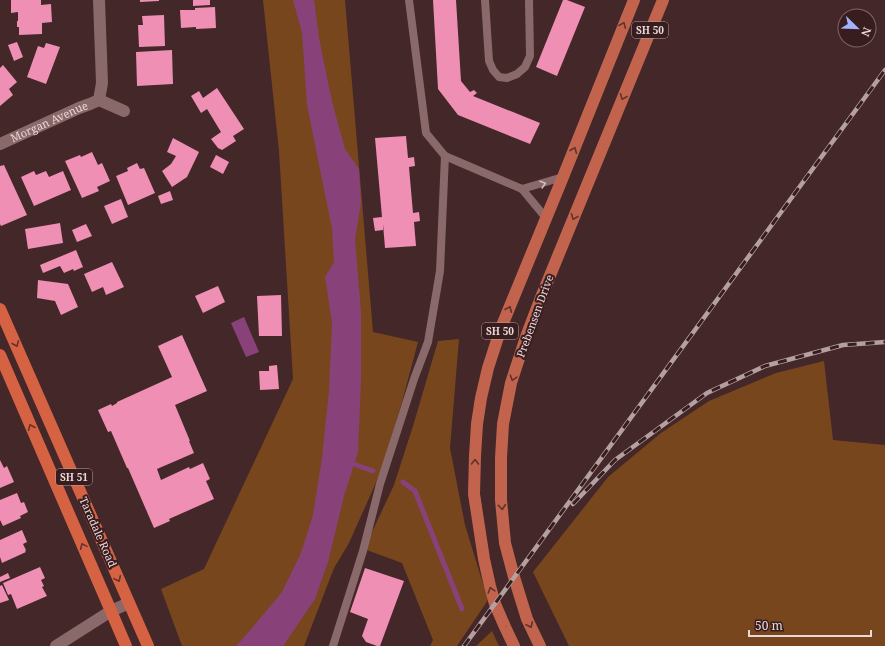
<svg xmlns="http://www.w3.org/2000/svg" width="885" height="646" font-family="'Noto Serif',serif">
<rect width="100%" height="100%" fill="#432729"/>
<g fill="#78461d">
<path d="M263,0h82l28,332 45,10 -16,60 -23,74 -30,67 -15,25 -30,78h-122l-21,-57 43,-20 89,-190 -14,-228z"/>
<path d="M459,339l-9,109 15,77 23,75 -31,46h-27l3,-6 -31,-77 -38,-14 30,-64 19,-59 25,-85z"/>
<path d="M824,361l9,79 52,5v201h-316l-36,-74 75,-95 53,-44 48,-32 67,-28z"/>
<path d="M492,631l7,15h-23z"/>
</g>
<g fill="#89417a">
<path d="M293,0h21l5,38 13,64 13,47 14,20 2,34 -6,36 6,73v69l-3,71 -14,44 -16,66 -13,37 -32,47h-47l17,-19 29,-35 19,-39 12,-38 9,-57 7,-68 3,-67 -7,-46 9,-15 -2,-34 -13,-63 -12,-60 -5,-72z"/>
<path d="M244,317l15,35 -13,5 -15,-34z"/>
</g>
<g fill="none" stroke-linecap="round" stroke-linejoin="round">
<g stroke="#89417a" stroke-width="5">
<path d="M348,462l25,9"/>
<path d="M403,482l12,9 47,118"/>
</g>
</g>
<g fill="#ef8fb4">
<path d="M11,0h30v5l10,-1 1,18 -10,1v11l-23,1v-8h-2v-6h1v-9l-7,1z"/>
<path d="M140,0h19v1l-19,1z"/>
<path d="M193,0h17v5l-17,1z"/>
<path d="M433,0h23l5,81 9,11 4,-2 3,3 -4,3 67,27 -10,21 -72,-29 -20,-26z"/>
<path d="M563,0h4l18,7 -28,69 -21,-9z"/>
<path d="M215,7l1,21 -20,1v-2l-15,1 -1,-18h15v-2z"/>
<path d="M164,15l1,31 -26,1 -1,-22h5l-1,-9z"/>
<path d="M17,42l6,15 -9,4 -6,-16z"/>
<path d="M46,43l14,4 -14,37 -19,-7 11,-31 6,2z"/>
<path d="M172,50l1,34 -36,2 -1,-34z"/>
<path d="M3,65l14,17 -8,7 4,6 -13,11v-38z"/>
<path d="M217,88l27,41 -11,7 3,5 -14,9 -4,-2 -7,-9 10,-7 -14,-23 -6,4 -10,-17 8,-5 4,7z"/>
<path d="M406,136l2,22 6,-1 1,9 -6,1 4,46 6,-1 1,9 -6,1 2,24 -31,2 -2,-24v6l-8,1 -1,-6 -1,-7 9,-1 -7,-79z"/>
<path d="M173,138l26,14 -12,25 -15,10 -10,-16 9,-7 5,-8 -9,-4z"/>
<path d="M92,152l6,13 4,-2 8,18 -13,6 2,4 -17,7 -17,-37 15,-6 1,2z"/>
<path d="M216,155l13,7 -6,12 -13,-7z"/>
<path d="M137,163l3,6 4,-1 11,25 -27,12 -12,-29 12,-5 -1,-3z"/>
<path d="M4,165l23,50 -26,11 -1,-2v-58z"/>
<path d="M34,171l2,4 10,-4 3,6 14,-6 8,19 -37,16 -13,-29z"/>
<path d="M170,191l3,9 -12,4 -3,-8z"/>
<path d="M121,199l7,18 -16,7 -8,-18z"/>
<path d="M60,223l3,20 -35,6 -3,-20z"/>
<path d="M86,224l6,12 -15,6 -5,-12z"/>
<path d="M76,250l7,17 -9,4 -1,-2 -9,4 -4,-7 -17,7 -3,-8z"/>
<path d="M112,262l12,25 -18,8 -3,-8 -11,5 -8,-18z"/>
<path d="M38,280l30,4 10,23 -17,8 -6,-14 -18,-3z"/>
<path d="M218,286l7,16 -22,11 -8,-17z"/>
<path d="M281,295l1,41h-23l-2,-40z"/>
<path d="M182,335l25,56 -32,14 15,36h-1l5,12 -37,16 4,11 28,-13 1,2 13,-6 7,16 -4,2 8,18 -45,20 1,2 -16,7 -26,-60h-1l-16,-37 -3,1 -10,-22 13,-6 1,2 5,-3v-1l55,-25 -14,-31z"/>
<path d="M277,365l2,24 -19,1 -1,-19h10v-5z"/>
<path d="M0,460l4,8 3,-2 7,16 -14,6z"/>
<path d="M17,493l4,10 3,-1 4,10 -8,4 1,2 -18,8 -3,-6v-20z"/>
<path d="M22,530l5,12 -4,2 3,6 -1,1 1,1 -24,11 -2,-6v-17z"/>
<path d="M40,567l5,11 -4,2 3,6 -2,1 5,9 -30,13 -6,-15 -3,1 -5,-12z"/>
<path d="M365,568l39,13 -24,65h-3l-11,-4 -4,-6 6,-17 -18,-7z"/>
<path d="M8,573l2,5 -10,4v-5z"/>
<path d="M2,585l7,15 -9,3v-17z"/>
</g>
<g fill="none" stroke-linecap="round" stroke-linejoin="round">
<g stroke="#8a696a" stroke-width="8">
<path d="M409,0l17,133 19,23 77,33 24,29"/>
<path d="M485,0l4,61 4,9 6,7 8,1 10,-4 8,-7 5,-11 -1,-56"/>
<path d="M522,189l41,-12"/>
<path d="M333,646l30,-95 17,-67 34,-105 14,-37 12,-71 5,-115"/>
</g>
<g stroke="#8a696a" stroke-width="12">
<path d="M99,100l25,11"/>
<path id="s1" d="M0,144l79,-36 11,-4 9,-4 3,-17 -3,-83"/>
<path d="M56,646l55,-35 18,-8"/>
</g>
<g stroke="#c2644d" stroke-width="12">
<path d="M514,646l-9,-19 -10,-23 -5,-18 -6,-27 -10,-65 1,-38 2,-32 4,-26 7,-30 13,-40 62,-151 71,-177"/>
<path d="M540,646l-13,-27 -13,-42 -9,-34 -4,-43v-42l2,-34 8,-41 15,-46 16,-42 121,-295"/>
</g>
<g stroke="#d56243" stroke-width="12">
<path d="M0,309l148,337"/>
<path d="M0,355l111,256 15,35"/>
</g>
<g stroke="#b5a0a1" stroke-width="4.5">
<g id="rail">
<path d="M573,504l42,-44 92,-67 58,-27 78,-21 42,-3"/>
<path d="M464,646l421,-576"/>
</g>
</g>
<use href="#rail" stroke="#381d1f" stroke-width="3" stroke-dasharray="9" stroke-linecap="butt"/>
</g>
<defs><path id="oneway-chevron" d="M-2-3.5L2.5 0L-2 3.5" fill="none" stroke-width="1.6" stroke-linecap="round" stroke-linejoin="round"/></defs>
<g stroke="#61322d">
<use href="#oneway-chevron" transform="translate(623 25) rotate(-68)"/>
<use href="#oneway-chevron" transform="translate(623 97) rotate(112)"/>
<use href="#oneway-chevron" transform="translate(574 150) rotate(-68)"/>
<use href="#oneway-chevron" transform="translate(574 217) rotate(112)"/>
<use href="#oneway-chevron" transform="translate(509 309) rotate(-67)"/>
<use href="#oneway-chevron" transform="translate(513 378) rotate(107)"/>
<use href="#oneway-chevron" transform="translate(475 462) rotate(-89)"/>
<use href="#oneway-chevron" transform="translate(502 507) rotate(85)"/>
<use href="#oneway-chevron" transform="translate(491 590) rotate(-107)"/>
<use href="#oneway-chevron" transform="translate(530 625) rotate(65)"/>
</g>
<use stroke="#d2bcbc" href="#oneway-chevron" transform="translate(543 184) rotate(-16)"/>
<g stroke="#67322a">
<use href="#oneway-chevron" transform="translate(16 344) rotate(67)"/>
<use href="#oneway-chevron" transform="translate(31 427) rotate(-113)"/>
<use href="#oneway-chevron" transform="translate(83 546) rotate(-114)"/>
<use href="#oneway-chevron" transform="translate(118 579) rotate(66)"/>
</g>
<g text-anchor="middle" stroke-width="4" stroke-linejoin="round" paint-order="stroke">
<g fill="#381d1f" stroke="#b59fa0" stroke-width="1">
<rect x="632" y="22" width="36" height="16" rx="3"/>
<rect x="482" y="323" width="36" height="16" rx="3"/>
<rect x="56" y="469" width="36" height="16" rx="3"/>
</g>
<g font-size="10" font-weight="bold" fill="#ead7d8">
<text x="650" y="34">SH 50</text>
<text x="500" y="335">SH 50</text>
<text x="74" y="481">SH 51</text>
</g>
<g font-size="11" fill="#ead7d8" stroke="#381d1f">
<text dy="4" stroke="none"><textPath href="#s1" startOffset="54">Morgan Avenue</textPath></text>
<text transform="translate(535 316) rotate(-70)" y="4">Prebensen Drive</text>
<text transform="translate(98 532) rotate(66)" y="4">Taradale Road</text>
</g>
</g>
<g transform="translate(857 28) rotate(113)"><circle r="19" fill="#381d1f" stroke="#7f6769"/>
<path d="M0-3L7 15L0 10L-7 15Z" fill="#a2b2fd"/>
<text y="-6" font-size="11" font-weight="bold" text-anchor="middle" fill="#ead7d8">N</text>
</g>
<path d="M749 630v6h122v-6" fill="none" stroke="#ead7d8" stroke-width="2"/>
<text x="755" y="630" font-size="12" fill="#ead7d8" stroke="#381d1f" stroke-width="3" paint-order="stroke">50 m</text>
</svg>
